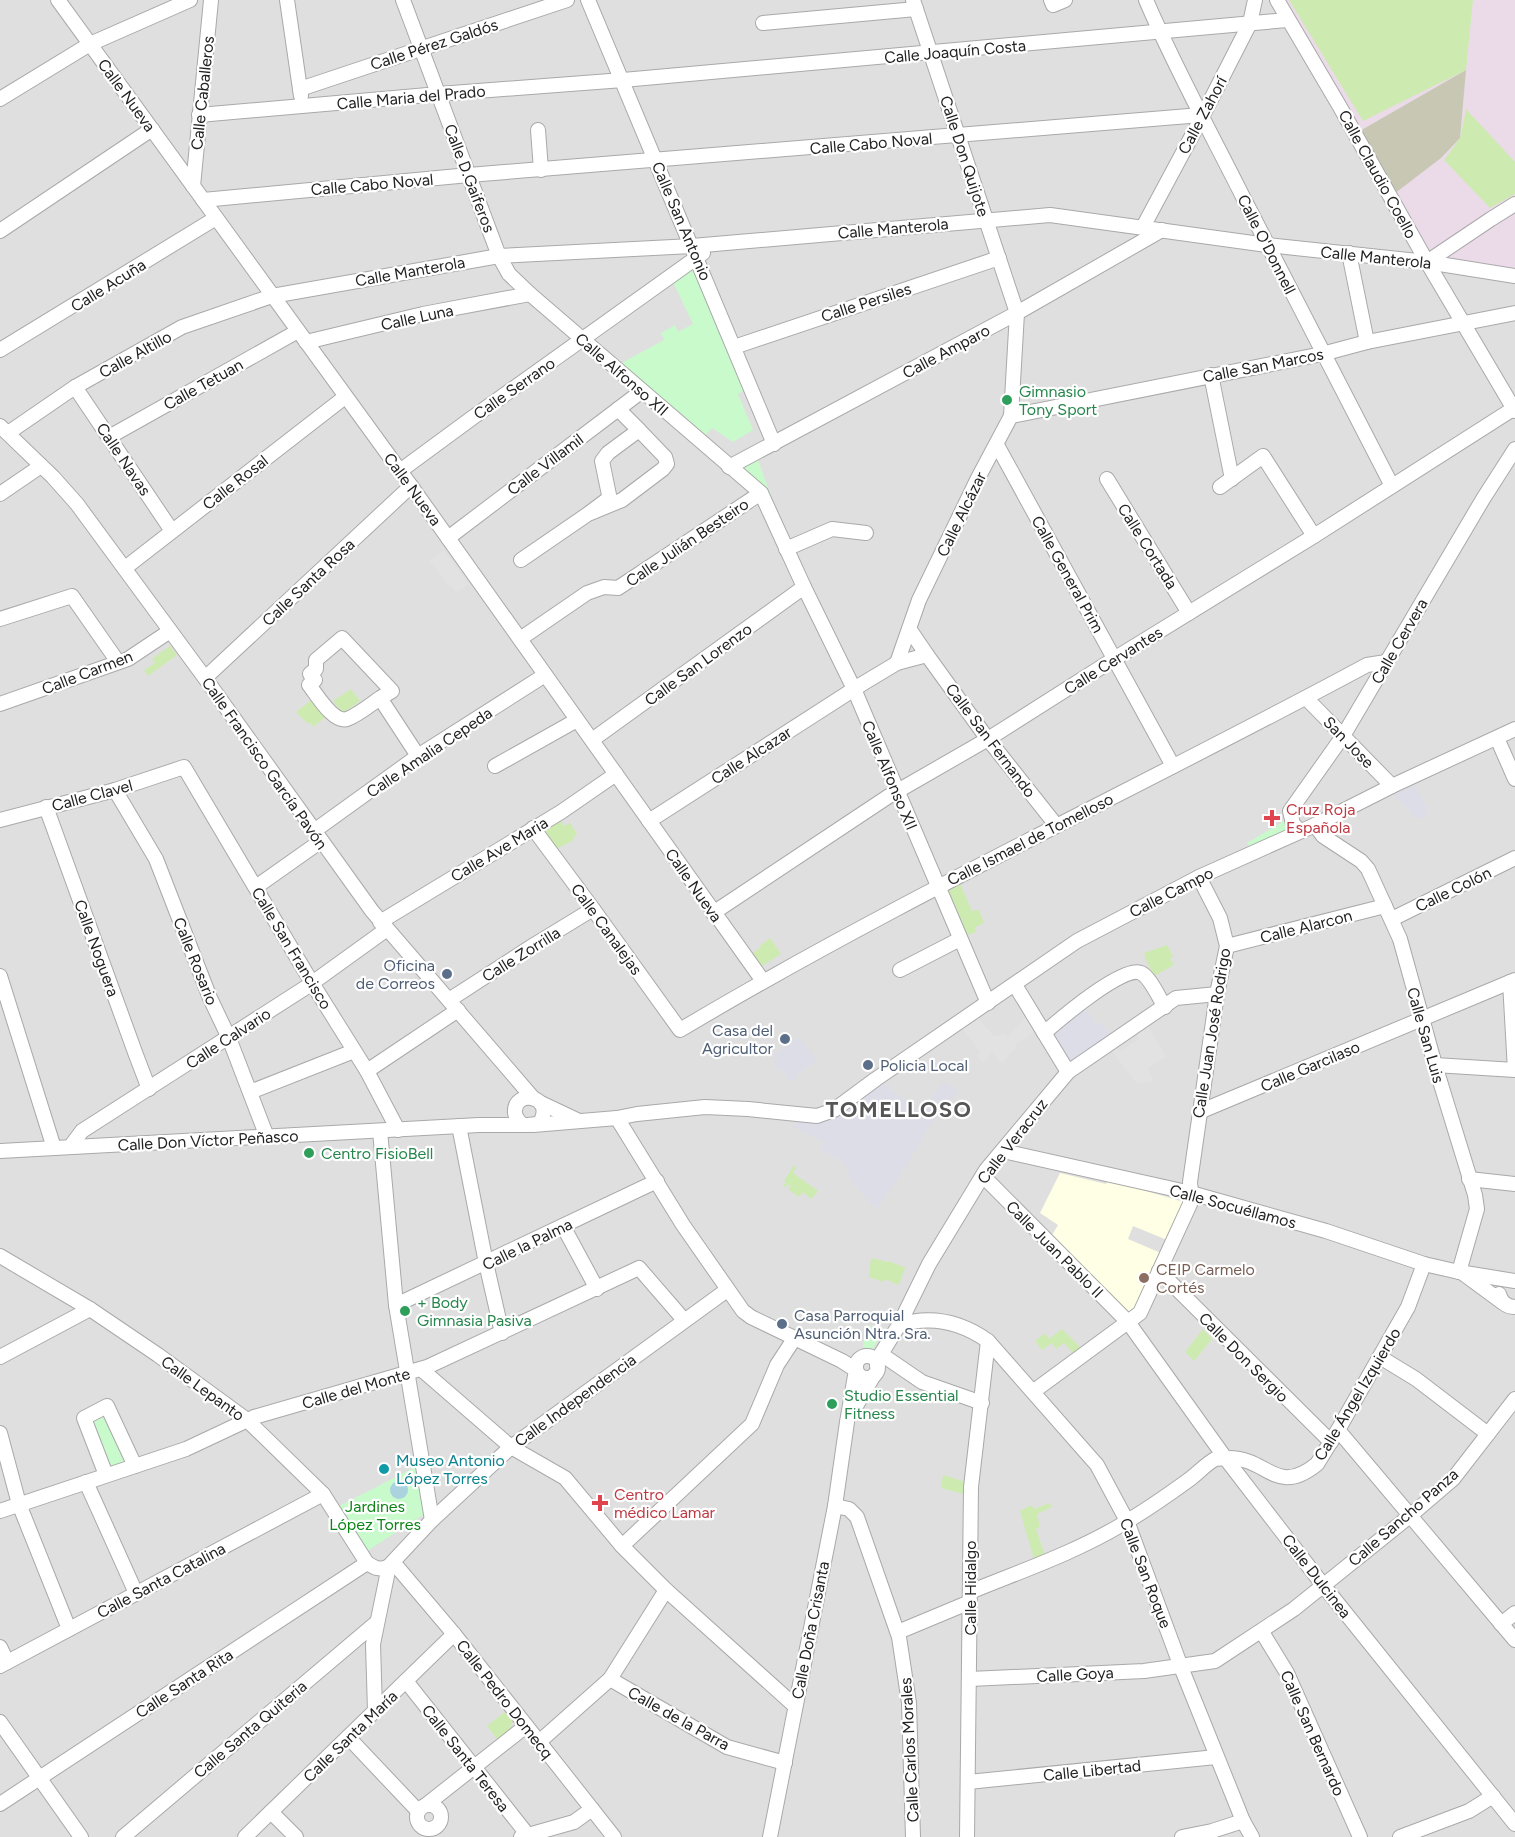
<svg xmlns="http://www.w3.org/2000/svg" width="1515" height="1837" font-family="Figtree,sans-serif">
<rect width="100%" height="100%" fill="#f2efe9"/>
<path fill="#e0dfdf" d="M0,0h1277l238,276v1561h-1515z"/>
<path fill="#ebdbe8" d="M1277,0h238v276l-88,-14z"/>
<path fill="#ffffe5" d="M1060,1173l46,11 2,-4 76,22 -17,38 -34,-14 -5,13 33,14 -26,55 -7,5 -76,-78 6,-10 -18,-12z"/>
<path fill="#c7c7b4" d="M1466,70l-6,68 -19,20 -47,36 -36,-62z"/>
<g fill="#cdebb0">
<path d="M1289,0h184l-7,70 -103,51z"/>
<path d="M1466,109l49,53v32l-25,14 -46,-48 16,-22z"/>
<path d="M170,646l7,9 -29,21 -4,-6 11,-7 -3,-4z"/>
<path d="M351,689l9,12 -17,12 -10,-12z"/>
<path d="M314,698l14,17 -15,12 -3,-5 -2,2 -12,-12z"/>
<path d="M560,819l4,7 6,-3 7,11 -4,4 1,2 -18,9 -14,-18 1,-2z"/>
<path d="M960,884l12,27 7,-1 5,13 -9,4 1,5 -11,4 -19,-44z"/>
<path d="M770,938l11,16 -21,13 -10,-12 10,-7v-2z"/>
<path d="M1167,945l6,11 -3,2 4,7 -20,11 -8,-16 -2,-7z"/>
<path d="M794,1165l2,3 -3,5 25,18 -7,8 -8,-7 -4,5 -11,-8 3,-3 -2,-2 -4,3 -2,-1 3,-4 -2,-1z"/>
<path d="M871,1258l17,4v-1l18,7 -5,9 1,1 -4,7 -13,-6 -2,3 -14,-5z"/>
<path d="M1062,1329l19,19 -7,6 -10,-11 -8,6 -4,-6 -10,7 -7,-9 10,-8 4,6z"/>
<path d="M1203,1329l9,10 -18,22 -9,-9z"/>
<path d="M943,1475l26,8 -2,12 -26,-7z"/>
<path d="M1050,1503l2,4 -15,7 3,13 -4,2 10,29 -11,5 -15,-52 11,-6 3,4z"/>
<path d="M506,1711l8,10 -4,4 2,4 -14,11 -11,-14z"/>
</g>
<g fill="#c8facc">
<path d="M694,268l51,122 -7,4 15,36 -20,12 -21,-14 -10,11 -84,-74 46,-25 -3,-7 14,-8 3,7 15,-8 -20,-42z"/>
<path d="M757,458l14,38 -10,-3 -24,-30z"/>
<path d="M1287,816l5,15 -41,18 -4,-6 34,-20z"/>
<path d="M865,1325l19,5 -12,20 -9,-3z"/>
<path d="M107,1406l28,60 -29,9 -22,-57z"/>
<path d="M419,1465l7,48 -59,38 -28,-45z"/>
</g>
<g fill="#e2e2e2">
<path d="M444,550l25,34 -13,9 -5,-7 -2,1 -20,-26z"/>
<path d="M1027,1016l9,15 -21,14 1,3 -14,15 -10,-10 -9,10 -6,-8 3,-3 -17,-23 15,-10 16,17h6l3,-3 4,4z"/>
<path d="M1148,1025l18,32 -18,11 6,13 -3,2 -1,-2 -10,3 -2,-2 -2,1 -25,-33 5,-4 4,5 19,-12 -3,-6z"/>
</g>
<g fill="#dddde8">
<path d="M1414,784l13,24 -1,10 -9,1 -24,-25z"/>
<path d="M1084,1006l12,18 4,-2 11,15 -41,29 -19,-33z"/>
<path d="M799,1037l18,24 -20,13 -2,6 -5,1 -9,-12h-5l-2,-14z"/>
<path d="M881,1081l41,34 12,-15 -2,-3 12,-16 14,10 -28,35 -33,54 -20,28 -9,-7 -17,-21 -6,-17 -24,-14 2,-7 -29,-15 2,-6h19l27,-7 24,-22z"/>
</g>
<circle fill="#aad3df" cx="399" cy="1490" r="9"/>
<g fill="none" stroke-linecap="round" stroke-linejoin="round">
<g stroke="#a9a9a9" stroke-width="16">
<g id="minor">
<path d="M58,0l353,486 352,495"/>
<path d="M287,0l14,96"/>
<path d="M403,0l96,256 10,18 21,20 231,199 43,94 50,102 134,314"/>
<path d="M588,0l186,444"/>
<path d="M1051,0l2,5 12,-5"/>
<path d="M1146,0c29,68 65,133 98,199 49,96 98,192 148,287"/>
<path d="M1277,0l63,107 87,155 88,149"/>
<path d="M763,23l153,-14"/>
<path d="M300,89l267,-89"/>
<path d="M0,99l90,-55 100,-44"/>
<path d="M199,115l240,-21 184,-14 664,-60"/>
<path d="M538,130l3,40"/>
<path d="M193,186l18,-186"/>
<path d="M203,200l266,-25 732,-60"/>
<path d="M1143,227l59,-110 48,-94 5,-23"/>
<path d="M0,231l152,-102"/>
<path d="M1349,253l18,89"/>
<path d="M1427,262l64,-43 24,-15"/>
<path d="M306,342l117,-28 107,-20"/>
<path d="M734,347l265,-89"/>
<path d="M0,350l216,-132"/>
<path d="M1211,375l21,104"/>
<path d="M75,387l97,144"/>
<path d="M618,409l21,21"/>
<path d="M1011,416l311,-62 45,-12 148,-29"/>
<path d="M0,426l53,51 24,27 128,174 167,233 161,187"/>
<path d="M8,433l67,-46 107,-60 90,-31 227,-40 193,-10 358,-31 217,30 160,17 88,14"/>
<path d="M109,437l189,-106"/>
<path d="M997,445l176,321"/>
<path d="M729,467l288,-154 145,-83"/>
<path d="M400,471l72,-53 231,-165"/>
<path d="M1107,479l82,134"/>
<path d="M1220,487l43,-31 51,80"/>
<path d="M0,494l41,-28"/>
<path d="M448,538l194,-147"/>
<path d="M786,549l46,-20 34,4"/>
<path d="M521,560l67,-46 34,-14 41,-31 4,-5 -2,-7 -26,-27 -31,23 -6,8 7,34 -1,4 -20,15"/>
<path d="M125,568l220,-171"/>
<path d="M0,619l72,-23 46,66"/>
<path d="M910,630l17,25"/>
<path d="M520,639l67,-46 17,-6 14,1 143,-95"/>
<path d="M897,663l22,-63 59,-122 33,-62 6,-103 -104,-313"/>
<path d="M205,678l206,-192"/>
<path d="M380,698c-10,7 -22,17 -33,21 -14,4 -30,-24 -38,-34l6,-5 -5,-6 6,-5v-9l26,-22 50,53 -12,7 38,58"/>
<path d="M1306,698l86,88"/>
<path d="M0,704l128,-45 42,-28"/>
<path d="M1497,738l18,41"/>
<path d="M592,740l212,-153"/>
<path d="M495,766l82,-46"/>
<path d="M115,790l41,69 54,139 19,40 38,99"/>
<path d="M46,807l90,248 13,34"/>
<path d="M0,820l115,-30 69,-23 128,216 55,88 31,59"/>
<path d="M649,821l213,-137 35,-21 30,-8 57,79 72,91"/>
<path d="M1315,825l8,11 38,25 7,8 32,70 35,126 40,130 2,14 -18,63"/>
<path d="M533,828l60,81 87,121c223,-133 459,-242 687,-365l19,-3"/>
<path d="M314,831l104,-75 127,-81"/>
<path d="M1300,831l-7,-7 -3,-13 53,-75 140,-237 32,-50"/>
<path d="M256,887l65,-46"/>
<path d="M713,913l176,-117 99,-57 126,-80 200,-123 199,-127"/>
<path d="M1392,919l123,-61"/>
<path d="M380,922l181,-110 55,-38"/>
<path d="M1227,946l158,-40"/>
<path d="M900,970l60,-31"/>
<path d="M0,976l54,172"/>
<path d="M1015,985l53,87"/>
<path d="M449,1000l85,-55 59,-36"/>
<path d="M1044,1033c15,-13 80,-69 97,-60 9,4 18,25 24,34"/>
<path d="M1435,1065l80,5 -5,-88"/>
<path d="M367,1071l91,-61"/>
<path d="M250,1092l104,-41"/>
<path d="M541,1103l36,17"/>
<path d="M1199,1112l316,-132"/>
<path d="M617,1118l66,107 60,86 8,6 91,44 14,9 -9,52 -12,84 -65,331"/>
<path d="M533,1125l84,-7 20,-4 68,-7 43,2 69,7 17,-6 42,-31 201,-138 122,-64 116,-52 77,-39 123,-57"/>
<path d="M459,1126l27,137 16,70"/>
<path d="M380,1131l16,174 36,215"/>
<path d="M70,1147l12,-16 226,-145 79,-57"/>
<path d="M0,1151l479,-26h49l9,-1 4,-3c13,-26 -28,-32 -26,-8 1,6 4,9 8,12"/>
<path d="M1003,1151l188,42 135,38 98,33 35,8 56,9"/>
<path d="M983,1176l145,146 98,137 97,126 192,239"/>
<path d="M1469,1179l46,5"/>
<path d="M563,1226l34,63"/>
<path d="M0,1256l90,53 68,46 89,65 76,74 44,69c8,5 13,8 22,3l43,-46 79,-73 216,-157"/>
<path d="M1159,1271l172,171"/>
<path d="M1464,1274l38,28"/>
<path d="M1499,1294c2,8 7,13 16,13"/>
<path d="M396,1305l261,-124"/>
<path d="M899,1325c32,-10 62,-3 89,16l109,124 30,56 54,146 62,154 9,16"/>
<path d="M881,1354l41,28 60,21"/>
<circle cx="867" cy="1367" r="11"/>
<path d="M0,1357l90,-48"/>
<path d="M1380,1357l36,22 72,55"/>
<path d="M877,1366l4,-12 18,-29 30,-61 57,-94 82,-98 108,-74 41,-4"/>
<path d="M421,1369l90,78 54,31 57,68 44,44 129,116"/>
<path d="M1034,1391l106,-78 50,-109 1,-11 -1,-11 27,-188 10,-48 -7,-28 -21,-41"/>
<path d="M852,1413l22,-38"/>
<path d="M1338,1430l177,210"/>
<path d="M0,1433l19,71 50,125"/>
<path d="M106,1475l-22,-57 23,-12 28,60"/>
<path d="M86,1482l50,111"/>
<path d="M835,1506l14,3 8,8 42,120 10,66 4,134"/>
<path d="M0,1511l186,-62 68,-32 173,-50 212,-99 45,52"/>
<path d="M622,1546l130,-122 25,-59 17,-26"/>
<path d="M393,1562l61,72 160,203"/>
<path d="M970,1592c51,-21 104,-39 151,-67 24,-14 47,-30 69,-46 8,-6 16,-15 25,-20 4,-1 9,0 14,-1 39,0 47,39 88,6l21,-34 70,-123 16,-43"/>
<path d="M1501,1624l14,-11"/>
<path d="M898,1632l72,-30"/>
<path d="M1262,1632l25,41 73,164"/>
<path d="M0,1647l7,15"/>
<path d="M0,1666l323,-172"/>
<path d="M610,1679l117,68 58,16"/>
<path d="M970,1679l174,-8 71,-10 79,-52 117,-94 42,-36 62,-80"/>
<path d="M406,1681l121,153"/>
<path d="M375,1711l-2,-67 16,-78"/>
<path d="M0,1722l81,115"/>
<path d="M348,1737l70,74"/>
<path d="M539,1742l71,-63 56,-89"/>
<path d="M968,1782l248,-25"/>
<path d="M0,1804l367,-241"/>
<path d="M426,1805l100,-79"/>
<circle cx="429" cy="1817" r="12"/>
<path d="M271,1812l25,25"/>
<path d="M123,1837l254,-215"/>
<path d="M245,1837l209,-203"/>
<path d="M521,1837l53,-15 18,-13"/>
<path d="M967,1837l4,-350 17,-146"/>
<path d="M1182,1837l30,-6 31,-10"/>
<path d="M1400,1837l69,-26 24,-15"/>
</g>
</g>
<use href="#minor" stroke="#fff" stroke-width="14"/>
</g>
<g fill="#2e9e5b" stroke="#fff" stroke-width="2">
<circle cx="1007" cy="400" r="6"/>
<circle cx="309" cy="1153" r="6"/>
<circle cx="405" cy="1311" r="6"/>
<circle cx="832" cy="1404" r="6"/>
</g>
<g fill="#e0444e" stroke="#fff" stroke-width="2">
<path d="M1269 809h6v6h6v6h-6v6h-6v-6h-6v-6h6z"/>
<path d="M597 1494h6v6h6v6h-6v6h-6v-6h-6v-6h6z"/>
</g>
<g fill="#5c6f8a" stroke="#fff" stroke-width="2">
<circle cx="447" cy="974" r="6"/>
<circle cx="785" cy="1039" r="6"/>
<circle cx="868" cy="1065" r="6"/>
<circle cx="782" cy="1324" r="6"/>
</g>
<circle fill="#8d6e63" stroke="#fff" stroke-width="2" cx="1144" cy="1278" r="6"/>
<circle fill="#0f9aa8" stroke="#fff" stroke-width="2" cx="384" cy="1469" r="6"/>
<g text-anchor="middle" stroke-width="4.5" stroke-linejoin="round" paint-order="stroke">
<g font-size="16" fill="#222" stroke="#fff">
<text transform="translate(434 44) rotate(-18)" y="6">Calle Pérez Galdós</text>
<text transform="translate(955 51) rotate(-5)" y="6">Calle Joaquín Costa</text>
<text transform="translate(202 93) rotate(-84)" y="6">Calle Caballeros</text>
<text transform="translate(127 95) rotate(54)" y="6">Calle Nueva</text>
<text transform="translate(411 97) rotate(-5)" y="6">Calle Maria del Prado</text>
<text transform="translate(1202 115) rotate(-62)" y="6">Calle Zahorí</text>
<text transform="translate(871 143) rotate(-5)" y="6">Calle Cabo Noval</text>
<text transform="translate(965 156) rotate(72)" y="6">Calle Don Quijote</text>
<text transform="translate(1378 174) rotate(61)" y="6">Calle Claudio Coello</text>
<text transform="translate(470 178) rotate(69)" y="6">Calle D.Gaiferos</text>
<text transform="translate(372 184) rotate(-5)" y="6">Calle Cabo Noval</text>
<text transform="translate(682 221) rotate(67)" y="6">Calle San Antonio</text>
<text transform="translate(893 228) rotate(-5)" y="6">Calle Manterola</text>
<text transform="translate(1267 244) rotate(63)" y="6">Calle O'Donnell</text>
<text transform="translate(1376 257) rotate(6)" y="6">Calle Manterola</text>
<text transform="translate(410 271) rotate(-10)" y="6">Calle Manterola</text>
<text transform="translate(108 285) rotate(-32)" y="6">Calle Acuña</text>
<text transform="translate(866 302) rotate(-18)" y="6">Calle Persiles</text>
<text transform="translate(417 317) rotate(-12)" y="6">Calle Luna</text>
<text transform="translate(946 351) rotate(-28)" y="6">Calle Amparo</text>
<text transform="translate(135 354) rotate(-29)" y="6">Calle Altillo</text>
<text transform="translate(1263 365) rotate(-11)" y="6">Calle San Marcos</text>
<text transform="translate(622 374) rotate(41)" y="6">Calle Alfonso XII</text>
<text transform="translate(203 384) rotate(-29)" y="6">Calle Tetuan</text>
<text transform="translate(514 388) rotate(-35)" y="6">Calle Serrano</text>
<text transform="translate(124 459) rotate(56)" y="6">Calle Navas</text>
<text transform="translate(545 464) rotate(-37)" y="6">Calle Villamil</text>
<text transform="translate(235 482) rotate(-38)" y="6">Calle Rosal</text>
<text transform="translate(413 489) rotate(54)" y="6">Calle Nueva</text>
<text transform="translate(961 514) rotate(-64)" y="6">Calle Alcázar</text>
<text transform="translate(687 542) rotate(-34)" y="6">Calle Julián Besteiro</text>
<text transform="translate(1148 546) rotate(58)" y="6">Calle Cortada</text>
<text transform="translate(1068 574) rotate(61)" y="6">Calle General Prim</text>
<text transform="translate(308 582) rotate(-43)" y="6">Calle Santa Rosa</text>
<text transform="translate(1399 641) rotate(-60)" y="6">Calle Cervera</text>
<text transform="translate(1113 660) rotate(-32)" y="6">Calle Cervantes</text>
<text transform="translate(698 664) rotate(-36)" y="6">Calle San Lorenzo</text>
<text transform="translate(87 672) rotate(-21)" y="6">Calle Carmen</text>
<text transform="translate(991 740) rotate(53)" y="6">Calle San Fernando</text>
<text transform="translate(1349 742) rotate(46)" y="6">San Jose</text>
<text transform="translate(429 752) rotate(-34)" y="6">Calle Amalia Cepeda</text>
<text transform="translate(751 755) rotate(-33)" y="6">Calle Alcazar</text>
<text transform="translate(265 763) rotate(55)" y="6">Calle Francisco García Pavón</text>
<text transform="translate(890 775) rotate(67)" y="6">Calle Alfonso XII</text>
<text transform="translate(92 795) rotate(-15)" y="6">Calle Clavel</text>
<text transform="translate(1030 839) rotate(-27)" y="6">Calle Ismael de Tomelloso</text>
<text transform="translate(499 849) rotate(-31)" y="6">Calle Ave Maria</text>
<text transform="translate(694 885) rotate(55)" y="6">Calle Nueva</text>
<text transform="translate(1453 889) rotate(-26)" y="6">Calle Colón</text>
<text transform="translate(1171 892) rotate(-27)" y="6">Calle Campo</text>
<text transform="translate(1306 926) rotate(-14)" y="6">Calle Alarcon</text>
<text transform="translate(607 929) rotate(54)" y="6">Calle Canalejas</text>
<text transform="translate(97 948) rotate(70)" y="6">Calle Noguera</text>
<text transform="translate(292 948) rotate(59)" y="6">Calle San Francisco</text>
<text transform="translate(521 954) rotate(-32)" y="6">Calle Zorrilla</text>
<text transform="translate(196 961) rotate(68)" y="6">Calle Rosario</text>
<text transform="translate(1211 1033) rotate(-81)" y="6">Calle Juan José Rodrigo</text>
<text transform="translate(1426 1035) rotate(74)" y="6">Calle San Luis</text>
<text transform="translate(228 1038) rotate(-33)" y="6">Calle Calvario</text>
<text transform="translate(1310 1066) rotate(-23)" y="6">Calle Garcilaso</text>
<text transform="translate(208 1140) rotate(-3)" y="6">Calle Don Víctor Peñasco</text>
<text transform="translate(1012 1141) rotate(-52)" y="6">Calle Veracruz</text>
<text transform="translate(1233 1206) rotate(15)" y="6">Calle Socuéllamos</text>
<text transform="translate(527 1244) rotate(-26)" y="6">Calle la Palma</text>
<text transform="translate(1055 1249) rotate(45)" y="6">Calle Juan Pablo II</text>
<text transform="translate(1244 1357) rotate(45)" y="6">Calle Don Sergio</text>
<text transform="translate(203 1388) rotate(36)" y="6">Calle Lepanto</text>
<text transform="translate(356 1388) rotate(-16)" y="6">Calle del Monte</text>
<text transform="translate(1357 1394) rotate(-59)" y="6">Calle Ángel Izquierdo</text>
<text transform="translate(575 1400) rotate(-36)" y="6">Calle Independencia</text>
<text transform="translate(1403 1517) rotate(-41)" y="6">Calle Sancho Panza</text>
<text transform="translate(1146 1573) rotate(69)" y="6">Calle San Roque</text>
<text transform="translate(1317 1576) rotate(52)" y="6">Calle Dulcinea</text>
<text transform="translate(161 1580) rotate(-28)" y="6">Calle Santa Catalina</text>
<text transform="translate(970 1588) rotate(-90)" y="6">Calle Hidalgo</text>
<text transform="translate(810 1630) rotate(-79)" y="6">Calle Doña Crisanta</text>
<text transform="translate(1075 1674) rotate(-3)" y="6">Calle Goya</text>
<text transform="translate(184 1683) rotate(-33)" y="6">Calle Santa Rita</text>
<text transform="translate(505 1699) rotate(52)" y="6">Calle Pedro Domecq</text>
<text transform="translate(679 1718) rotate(29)" y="6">Calle de la Parra</text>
<text transform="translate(250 1729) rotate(-40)" y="6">Calle Santa Quiteria</text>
<text transform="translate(1313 1733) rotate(66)" y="6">Calle San Bernardo</text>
<text transform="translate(350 1736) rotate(-44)" y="6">Calle Santa María</text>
<text transform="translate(909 1750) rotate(-93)" y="6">Calle Carlos Morales</text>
<text transform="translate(466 1758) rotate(52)" y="6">Calle Santa Teresa</text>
<text transform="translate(1092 1770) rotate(-6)" y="6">Calle Libertad</text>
</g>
<g font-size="16" fill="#27864d" stroke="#fff" text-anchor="start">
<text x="1019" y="397">Gimnasio<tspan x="1019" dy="18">Tony Sport</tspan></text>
<text x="321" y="1159">Centro FisioBell</text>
<text x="417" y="1308">+ Body<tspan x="417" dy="18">Gimnasia Pasiva</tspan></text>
<text x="844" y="1401">Studio Essential<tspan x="844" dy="18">Fitness</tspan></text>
</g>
<g font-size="16" fill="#be3a42" stroke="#fff" text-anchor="start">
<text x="1286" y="815">Cruz Roja<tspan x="1286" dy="18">Española</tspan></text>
<text x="614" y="1500">Centro<tspan x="614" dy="18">médico Lamar</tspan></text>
</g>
<g font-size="16" fill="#4e5e75" stroke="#fff" text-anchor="end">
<text x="435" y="971">Oficina<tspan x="435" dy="18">de Correos</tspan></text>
<text x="773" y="1036">Casa del<tspan x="773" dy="18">Agricultor</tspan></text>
<text x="880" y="1071" text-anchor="start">Policia Local</text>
<text x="794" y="1321" text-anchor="start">Casa Parroquial<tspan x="794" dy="18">Asunción Ntra. Sra.</tspan></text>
</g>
<g font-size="16" fill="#785e54" stroke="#fff" text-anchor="start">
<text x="1156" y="1275">CEIP Carmelo<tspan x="1156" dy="18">Cortés</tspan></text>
</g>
<g font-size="16" fill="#0d838f" stroke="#fff" text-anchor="start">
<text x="396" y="1466">Museo Antonio<tspan x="396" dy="18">López Torres</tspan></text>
</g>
<g font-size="16" fill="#0c8416" stroke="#fff">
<text x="375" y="1512">Jardines<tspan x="375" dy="18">López Torres</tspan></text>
</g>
<g font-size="22" font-weight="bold" letter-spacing="1.5" fill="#555" stroke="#fff">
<text x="899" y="1117">TOMELLOSO</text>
</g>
</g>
</svg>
